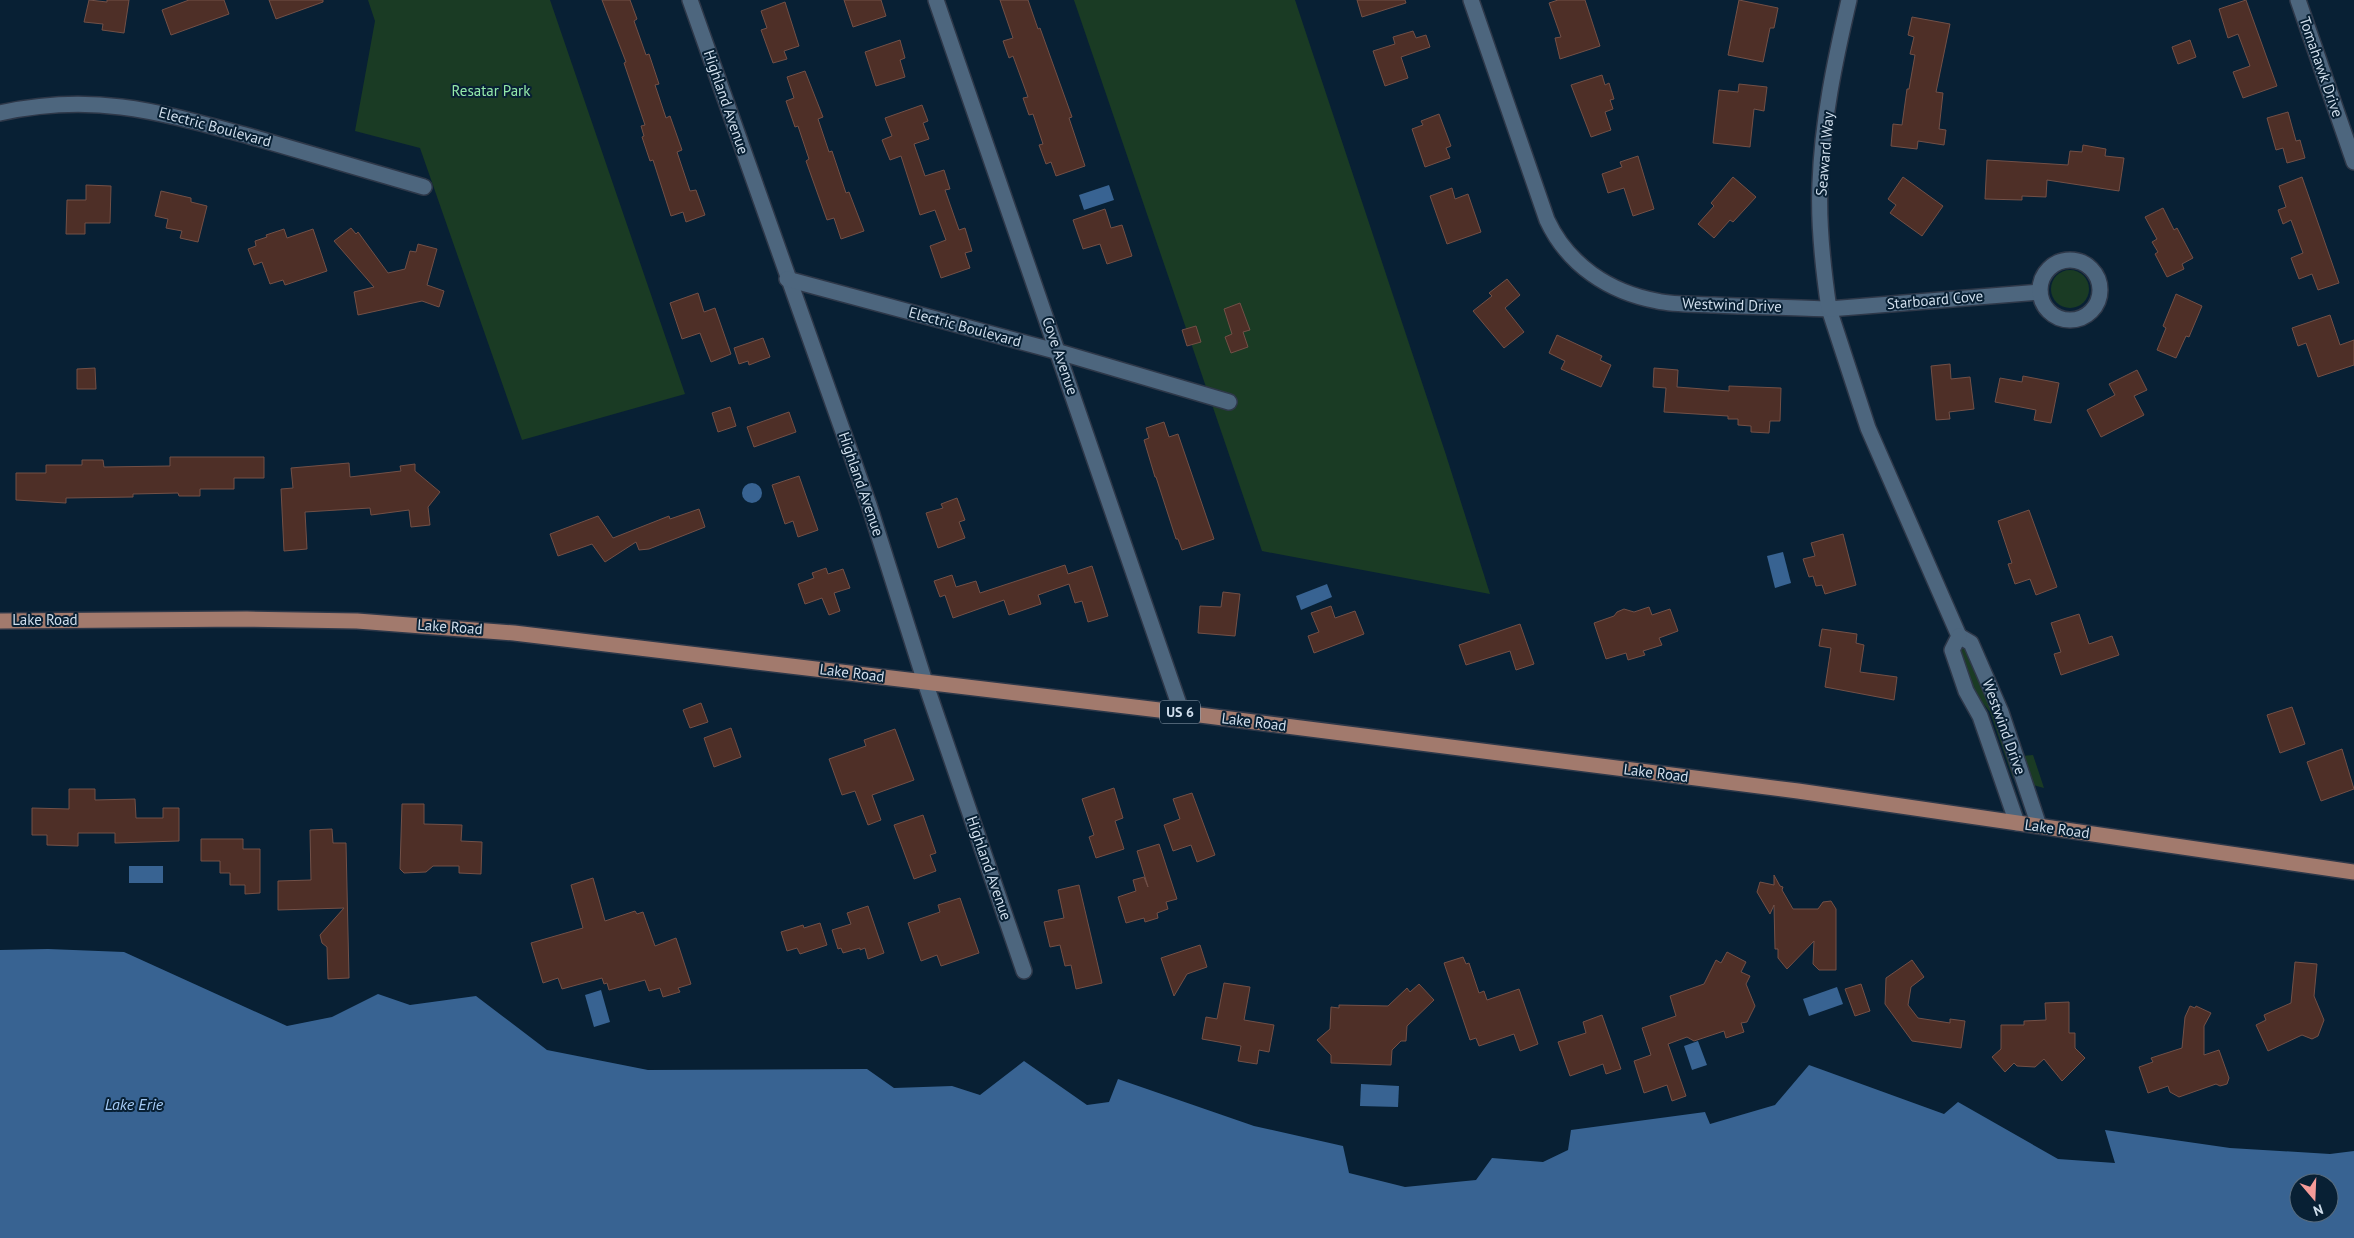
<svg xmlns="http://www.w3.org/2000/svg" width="2354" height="1238" font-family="'PT Sans',sans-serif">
<rect width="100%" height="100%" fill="#082034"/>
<g fill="#1a3b24">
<path d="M368,0h182l135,394 -163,46 -102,-292 -65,-17 20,-110z"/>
<path d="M1074,0h221l151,455 44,139 -228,-43z"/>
<circle cx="2070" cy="289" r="19"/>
<path d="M1963,640l34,81 20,59 -4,-2 -23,-66 -19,-24 -14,-46z"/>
<path d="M2033,755l11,33 -11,-3 -11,-29z"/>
</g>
<g fill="#386392" fill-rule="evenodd">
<path d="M1109,185l5,15 -30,10 -5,-15z"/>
<circle cx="752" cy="493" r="10"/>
<path d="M1783,552l8,31 -16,5 -8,-32z"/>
<path d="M1327,584l5,13 -31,13 -5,-14z"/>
<rect x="129" y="866" width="34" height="17"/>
<path d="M48,949l76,3 163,74 45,-9 46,-23 32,11 66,-9 71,54 101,20 219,-1 27,19 58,-2 28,9 44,-34 63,44 22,-3 9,-23 136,47 89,20 6,27 56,14 71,-7 16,-22 51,4 25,-12 3,-20 134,-18 5,12 65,-19 34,-40 135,49 14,-12 100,57 57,4 -10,-33 125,18 100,6 24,-3v87h-2354v-288zM2299,1183h30v30h-30z"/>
<path d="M1837,987l6,17 -34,12 -6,-17z"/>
<path d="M601,990l9,32 -16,5 -9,-32z"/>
<path d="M1698,1041l9,24 -15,5 -8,-24z"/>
<path d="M1361,1084l38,2 -1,21 -38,-1z"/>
</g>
<g fill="#4e2f27" stroke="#725047">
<path d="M89,0l18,2v-2h22l-5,33 -22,-3 1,-6 -19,-2z"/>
<path d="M189,0h35l5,14 -58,21 -9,-25z"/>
<path d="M269,0h54v2l-47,17z"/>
<path d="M602,0h28l7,19 -3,2 12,34 3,-1 10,30 -4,1 11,33 4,-2 12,34 -5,2 13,39 6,-1 9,25 -19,7 -3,-10 -12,4 -18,-56 -3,1 -8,-24 2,-1 -3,-10 4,-1 -21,-62 2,-1z"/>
<path d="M844,0h37l5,16 -33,11z"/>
<path d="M1000,0h28l10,29 2,-1 32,89 -3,1 16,48 -29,10 -5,-14 -5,2 -7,-19 4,-1 -10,-30 -4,1 -6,-17 5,-1 -15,-41 -4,2 -6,-17 10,-3z"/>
<path d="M1357,0h48l1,3 -44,14z"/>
<path d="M1558,0h27l15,46 -40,13 -5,-21 6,-1 -12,-34z"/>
<path d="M1739,0l39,8 -4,20h-4l-7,34 -35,-7z"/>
<path d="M2246,0l31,86 -34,12 -10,-26 17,-6 -12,-32 -10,4 -9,-29z"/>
<path d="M785,2l14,44 -15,5 3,8 -14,4 -12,-33 6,-2 -6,-17z"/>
<path d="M1912,17l38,7 -14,68 7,1 -4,36 7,1 -2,15 -26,-4 -1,8 -26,-3 2,-22 9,1 5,-36h2l6,-34 -5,-1 4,-17 -6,-2z"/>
<path d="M1413,31l3,7 10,-3 4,12 -29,10 7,21 -23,8 -12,-35 22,-7 -2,-7z"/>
<path d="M900,40l5,18 -5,2 5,17 -29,9 -11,-34z"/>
<path d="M2190,40l6,17 -18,7 -6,-17z"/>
<path d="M805,71l18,46 -5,2 11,33 3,-1 14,42 3,-1 15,39 -23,8 -7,-21 -7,2 -21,-59 3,-2 -11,-33 -3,1 -9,-26 8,-3 -7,-21z"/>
<path d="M1602,75l3,10 4,-2 5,16 -4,1 3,9 -8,3 6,18 -20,7 -20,-52z"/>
<path d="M1739,84l28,3 -3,24 -10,-2 -4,38 -37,-4 6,-53 19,2z"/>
<path d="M922,105l6,16 -5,2 6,16 -15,5 11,32 19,-6 6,19 -5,1 14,40 6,-2 7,23 -7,2 5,15 -29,10 -11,-32 16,-6 -11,-30 -15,5 -19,-59 -11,4 -8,-20 10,-4 -7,-18z"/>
<path d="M2288,112l8,29 4,-1 5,18 -18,5 -4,-15 -7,2 -9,-32z"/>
<path d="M1439,114l12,32 -5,2 4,10 -25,9 -13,-38 11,-4 -2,-4z"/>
<path d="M2083,145l23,4 -1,7 19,2 -5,33 -72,-11 -1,17 -24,-1v4l-37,-1 2,-39 81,5 2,-14 12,1z"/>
<path d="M1638,156l16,53 -21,7 -9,-28 -16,5 -6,-19 20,-7 -2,-5z"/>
<path d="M1733,177l23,20 -23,25 -3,-2 -16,18 -16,-14 16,-18 -3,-3z"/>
<path d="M1903,177l40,29 -21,30 -32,-23 6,-8 -8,-6z"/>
<path d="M2302,177l37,106 -21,7 -6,-16 -13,5 -8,-21 12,-5 -12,-33 -8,4 -5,-14 8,-3 -7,-21z"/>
<path d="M86,185l25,1 -1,37h-25v11h-19l1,-34h19z"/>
<path d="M1452,188l3,11 13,-5 13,38 -34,12 -17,-48z"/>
<path d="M161,191l30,7v4l16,4 -9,36 -18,-4 2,-7 -16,-3 2,-9 -13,-3z"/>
<path d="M2163,208l11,22 3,-2 16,30 -11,6 2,5 -17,8 -12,-23 3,-2 -6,-10 5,-3 -12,-22z"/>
<path d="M1105,209l6,19 11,-3 10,31 -25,8 -7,-20 -17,5 -10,-29z"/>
<path d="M351,228l5,6 2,-2 30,41 17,-4 5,-18 6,1 2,-8 19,5 -10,36 17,6 -5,16 -17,-6 -64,14 -4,-23 20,-5 -40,-46z"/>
<path d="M284,229l3,9 26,-9 14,42 -42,14 -2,-5 -13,4 -8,-22 -8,3 -6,-16 8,-3 -1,-5 12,-4 -1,-2z"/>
<path d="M1507,279l13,16 -15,13 19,24 -20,16 -31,-37 19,-15 -3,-3z"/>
<path d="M698,293l6,19 11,-4 16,46 -20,8 -11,-29 -18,6 -12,-36z"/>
<path d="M2176,294l26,12 -13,31 -3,-1 -10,22 -19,-8 9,-22 -3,-2z"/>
<path d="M1240,303l10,27 -7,2 5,15 -17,6 -6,-16 7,-3 -8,-25z"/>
<path d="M2330,315l10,30 14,-5v25l-36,12 -12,-34 -8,3 -6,-18z"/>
<path d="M1196,326l5,16 -14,4 -5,-16z"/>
<path d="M1557,335l45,21 -2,4 11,5 -10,22 -40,-18 4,-8 -16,-8z"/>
<path d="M763,338l7,19 -21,8 -1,-4 -9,3 -5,-16z"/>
<path d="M1950,364l1,15 19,-2 4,32 -25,3 1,7 -14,1 -5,-54z"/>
<path d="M95,368l1,21h-19v-20z"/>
<path d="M1654,368l24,2 -1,17 52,4v-5l52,2 -1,33h-10l-1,12 -18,-1v-6l-13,-1v-6h-10v-3l-64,-4 2,-24 -13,-1z"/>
<path d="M2137,370l10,20 -13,6 10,19 -43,22 -14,-27 28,-15 -6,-11z"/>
<path d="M2023,376l36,7 -8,40 -17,-3 2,-10 -41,-8 5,-24 22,4z"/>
<path d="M730,407l6,19 -18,6 -6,-19z"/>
<path d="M789,412l7,20 -42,15 -7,-20z"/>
<path d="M1164,422l5,15 9,-3 36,105 -32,11 -4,-11h-2l-20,-62h-1l-11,-37 5,-2 -3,-10z"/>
<path d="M170,457h94v21h-30v11h-34v7h-21l-1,-3 -45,1v3l-67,1v5l-50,-3v-27h30v-8h36v-5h21l1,7 66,-1z"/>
<path d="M349,463l1,14 51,-6 -1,-5 15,-2v7l25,21 -12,15 2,18 -19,2 -2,-17 -38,5 -1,-7 -65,4 2,37 -23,2 -3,-62 12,-1 -2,-20z"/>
<path d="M799,476l19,54 -20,7 -5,-16 -8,3 -13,-39z"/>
<path d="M957,498l8,22 -6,2 6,16 -27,10 -12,-35 17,-5 -2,-4z"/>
<path d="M699,509l6,18 -56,22 -10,1 -3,-8 -31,20 -13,-18 -34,12 -8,-22 48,-18 15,22 56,-22 1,3z"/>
<path d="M2029,510l28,77 -21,8 -6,-16 -15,5 -7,-20 4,-1 -14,-42z"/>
<path d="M1843,534l13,51 -31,9 -3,-9 -6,1 -3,-10 -4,1 -6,-18 12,-3 -4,-13z"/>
<path d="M1065,565l3,9 24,-8 16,50 -20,6 -6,-21 -7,2 -6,-19 -31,11 3,9 -32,11 -5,-15 -51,18 -8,-23 -5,2 -6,-16 18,-6 4,12 20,-6 4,12z"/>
<path d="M826,568l2,6 15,-5 7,19 -16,5 6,18 -11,4 -7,-17 -17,6 -7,-20 16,-6 -2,-5z"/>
<path d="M1223,592l17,2 -5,42 -37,-3 2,-27 21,1z"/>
<path d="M1331,606l4,12 20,-7 9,23 -50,19 -6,-17 11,-4 -8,-19z"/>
<path d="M1649,607l3,8 18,-6 8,22 -19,7 3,7 -19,6 2,4 -17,5 -2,-7 -20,6 -12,-36 20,-7 3,-4 7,-3 10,3z"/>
<path d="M2079,614l10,30 23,-8 7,19 -58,20 -7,-21 7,-2 -10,-29z"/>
<path d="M1520,624l14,40 -18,6 -6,-19 -44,14 -7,-20z"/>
<path d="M1822,629l35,5 -1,9 8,2 -4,27 37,5 -3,23 -69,-13 6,-39 -12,-2z"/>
<path d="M701,703l7,19 -18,6 -7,-18z"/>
<path d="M2292,707l13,37 -25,9 -13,-38z"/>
<path d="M731,728l10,29 -27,10 -10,-29z"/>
<path d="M895,729l19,51 -42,15 9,25 -13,5 -13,-34 -13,4 -13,-36 37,-13 -2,-6z"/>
<path d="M2342,749l12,40 -33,12 -14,-39z"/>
<path d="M1114,788l9,30 -8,3 9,28 -28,9 -7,-21 5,-2 -12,-36z"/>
<path d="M69,789h26v11l40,-1 1,19h27v-10h16v33l-64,2v-10h-37v13l-31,-1v-10h-15v-27l37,1z"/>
<path d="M1192,793l23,62 -18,7 -6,-17 -18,6 -9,-26 16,-6 -7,-20z"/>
<path d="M402,804h22v20l38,1 -1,16 21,1 -1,32 -22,-1v-7h-26l-7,6 -22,1 -4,-4z"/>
<path d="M923,815l13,38 -6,2 6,16 -22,8 -20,-54z"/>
<path d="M332,829l1,14h13l3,135 -21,1 -1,-32 -5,-4 -2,-8 24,-27 -66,2v-29l33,-1 -1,-50z"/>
<path d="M201,839h42v10h17v44l-15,1v-9h-15v-12h-10v-12h-19z"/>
<path d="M1159,844l18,55 -11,3 2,7 -11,4 1,5 -13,4 -1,-4 -18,5 -8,-26 18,-6 -3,-11 11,-3 4,10 -11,-36z"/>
<path d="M1774,875l6,11 3,1 -1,3 11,19h25l5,-7 8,-1 5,8v61h-17l-6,-6 1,-23 -27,28 -9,-11v-9h-3l-1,-44 -4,9 -13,-22 3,-10 14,3z"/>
<path d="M593,878l12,43 30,-10 2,3 6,-2 12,34 21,-8 15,46 -13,4 2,4 -17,5 -3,-9 -11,3 -4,-11 -36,10 -2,-7 -3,1 -2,-6 -40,11 -4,-11 -15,5 -12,-40 52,-15 -12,-43z"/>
<path d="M1079,885l23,98 -26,6 -5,-24 -6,1 -5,-21 -10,2 -6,-25 20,-4 -6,-28z"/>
<path d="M960,898l19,55 -38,13 -4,-11 -16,6 -13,-38 32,-11 -2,-7z"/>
<path d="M868,906l16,47 -16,6 -3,-11 -5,2v-2l-17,5 -2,-5 -3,1 -6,-19 19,-6 -4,-11z"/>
<path d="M820,923l7,22 -27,9 -3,-6 -10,3 -6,-19 22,-7 1,3z"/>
<path d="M1200,945l7,22 -20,7 -13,22 -13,-38z"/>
<path d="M1727,952l19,10 -5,10 9,4 -4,8 9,22 -8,16 -6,1 3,9 -18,6 -2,-7 -30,10 -7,-4 -19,7 18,52 -14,5 -5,-16 -23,8 -10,-32 17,-6 -9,-27 34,-12 -6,-20 34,-12 12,-24 5,3z"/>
<path d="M1463,957l3,7 3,-1 10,30 5,-2 3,9 32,-11 19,55 -18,7 -6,-17 -35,12 -3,-8 -6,2 -26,-77z"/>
<path d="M1912,960l12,17 -13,10 -3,18 10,13 32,5v-4l15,2 -4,27 -49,-7 -27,-37 1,-26z"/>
<path d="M2295,962l22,2 -3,32 10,24 -6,16 -6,3 -10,-4 -34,16 -12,-26 10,-5 -2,-5 27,-12z"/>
<path d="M1224,983l26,4 -6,33 30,5 -5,27 -10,-2 -2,14 -19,-3 3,-15 -39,-7 4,-22 11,2z"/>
<path d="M1419,984l15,16 -27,26 -1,15h-5l-9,9 -1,15 -60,-2v-8l-14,-15 13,-11 1,-22 8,1v-3l49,1 19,-18 3,4z"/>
<path d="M1861,984l9,27 -15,5 -10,-27z"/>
<path d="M2069,1002v31h6v15l10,10 -23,23 -18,-22 -9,8 -18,-1 -3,-3 -9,9 -13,-15 9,-8v-24h23v-4l22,-1 -1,-17z"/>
<path d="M2190,1006l5,2 1,-2 15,7 -7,13v29l15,-5 10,28 -2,6 -7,2 -4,-2 -37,13 -9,-5 -2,-6 -20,7 -9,-26 14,-5 -2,-4 31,-10 3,-31z"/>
<path d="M1602,1015l19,54 -15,5 -3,-10 -33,12 -12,-34 28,-9 -3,-11z"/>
</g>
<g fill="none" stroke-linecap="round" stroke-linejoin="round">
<g stroke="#2e3849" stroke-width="18">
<g id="minor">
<path d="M690,0l179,505 56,177 99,289"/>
<path d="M936,0l246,713"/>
<path d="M1471,0l76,220c21,45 62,72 110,81 18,4 39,3 57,4 38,2 77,2 115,4l39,119 91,208"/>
<path d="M1849,0c-14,60 -27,122 -29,184 -2,41 3,84 9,125l211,-17"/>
<path d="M2298,0l56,162"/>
<path d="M0,113c94,-21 160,-1 249,23 59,17 117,34 175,51"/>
<circle cx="2070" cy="290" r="30"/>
<path d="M787,279l272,73 170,50"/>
<path d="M1959,636l12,7 30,69 38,114"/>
<path d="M1959,636l-7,14 14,41 14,25 37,107"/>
</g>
</g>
<g stroke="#2e3849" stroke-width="18">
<path id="major" d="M0,621l247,-2 110,2 157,12 662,79 622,79 556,81"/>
</g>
<use href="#minor" stroke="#4d667e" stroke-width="15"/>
<use href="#major" stroke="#a27a6d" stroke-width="15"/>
</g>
<g text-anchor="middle" stroke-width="4" stroke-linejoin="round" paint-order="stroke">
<rect fill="#082034" stroke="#94a5b5" stroke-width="1" x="1160" y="700.5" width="40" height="23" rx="4"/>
<g font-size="14" font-weight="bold" fill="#d0deec">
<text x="1180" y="717">US 6</text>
</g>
<g font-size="15" fill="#d0deec" stroke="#082034">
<text transform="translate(2321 67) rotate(71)" y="5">Tomahawk Drive</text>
<text transform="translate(726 102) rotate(71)" y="5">Highland Avenue</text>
<text transform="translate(215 127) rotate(15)" y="5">Electric Boulevard</text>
<text transform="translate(1825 154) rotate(-85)" y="5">Seaward Way</text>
<text transform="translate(1935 300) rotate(-5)" y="5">Starboard Cove</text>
<text transform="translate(1732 305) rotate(2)" y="5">Westwind Drive</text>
<text transform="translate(965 327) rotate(15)" y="5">Electric Boulevard</text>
<text transform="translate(1060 356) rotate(71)" y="5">Cove Avenue</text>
<text transform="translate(861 484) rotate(71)" y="5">Highland Avenue</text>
<text x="45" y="625">Lake Road</text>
<text transform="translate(450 627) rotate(4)" y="5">Lake Road</text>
<text transform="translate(852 673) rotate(7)" y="5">Lake Road</text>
<text transform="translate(1254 722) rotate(7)" y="5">Lake Road</text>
<text transform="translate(2004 727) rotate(70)" y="5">Westwind Drive</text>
<text transform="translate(1656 773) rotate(7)" y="5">Lake Road</text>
<text transform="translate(2057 829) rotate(8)" y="5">Lake Road</text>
<text transform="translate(989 868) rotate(71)" y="5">Highland Avenue</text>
</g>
<g font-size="15" fill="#94e9aa" stroke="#082034">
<text x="491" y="96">Resatar Park</text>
</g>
<g font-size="16" font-style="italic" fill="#a5caf4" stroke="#082034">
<text x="134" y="1110">Lake Erie</text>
</g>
</g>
<g transform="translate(2314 1198) rotate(161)"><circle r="24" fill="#082034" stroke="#586c7e"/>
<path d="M0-4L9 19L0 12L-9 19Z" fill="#f59b99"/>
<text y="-8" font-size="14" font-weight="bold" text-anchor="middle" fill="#d0deec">N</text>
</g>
</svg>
